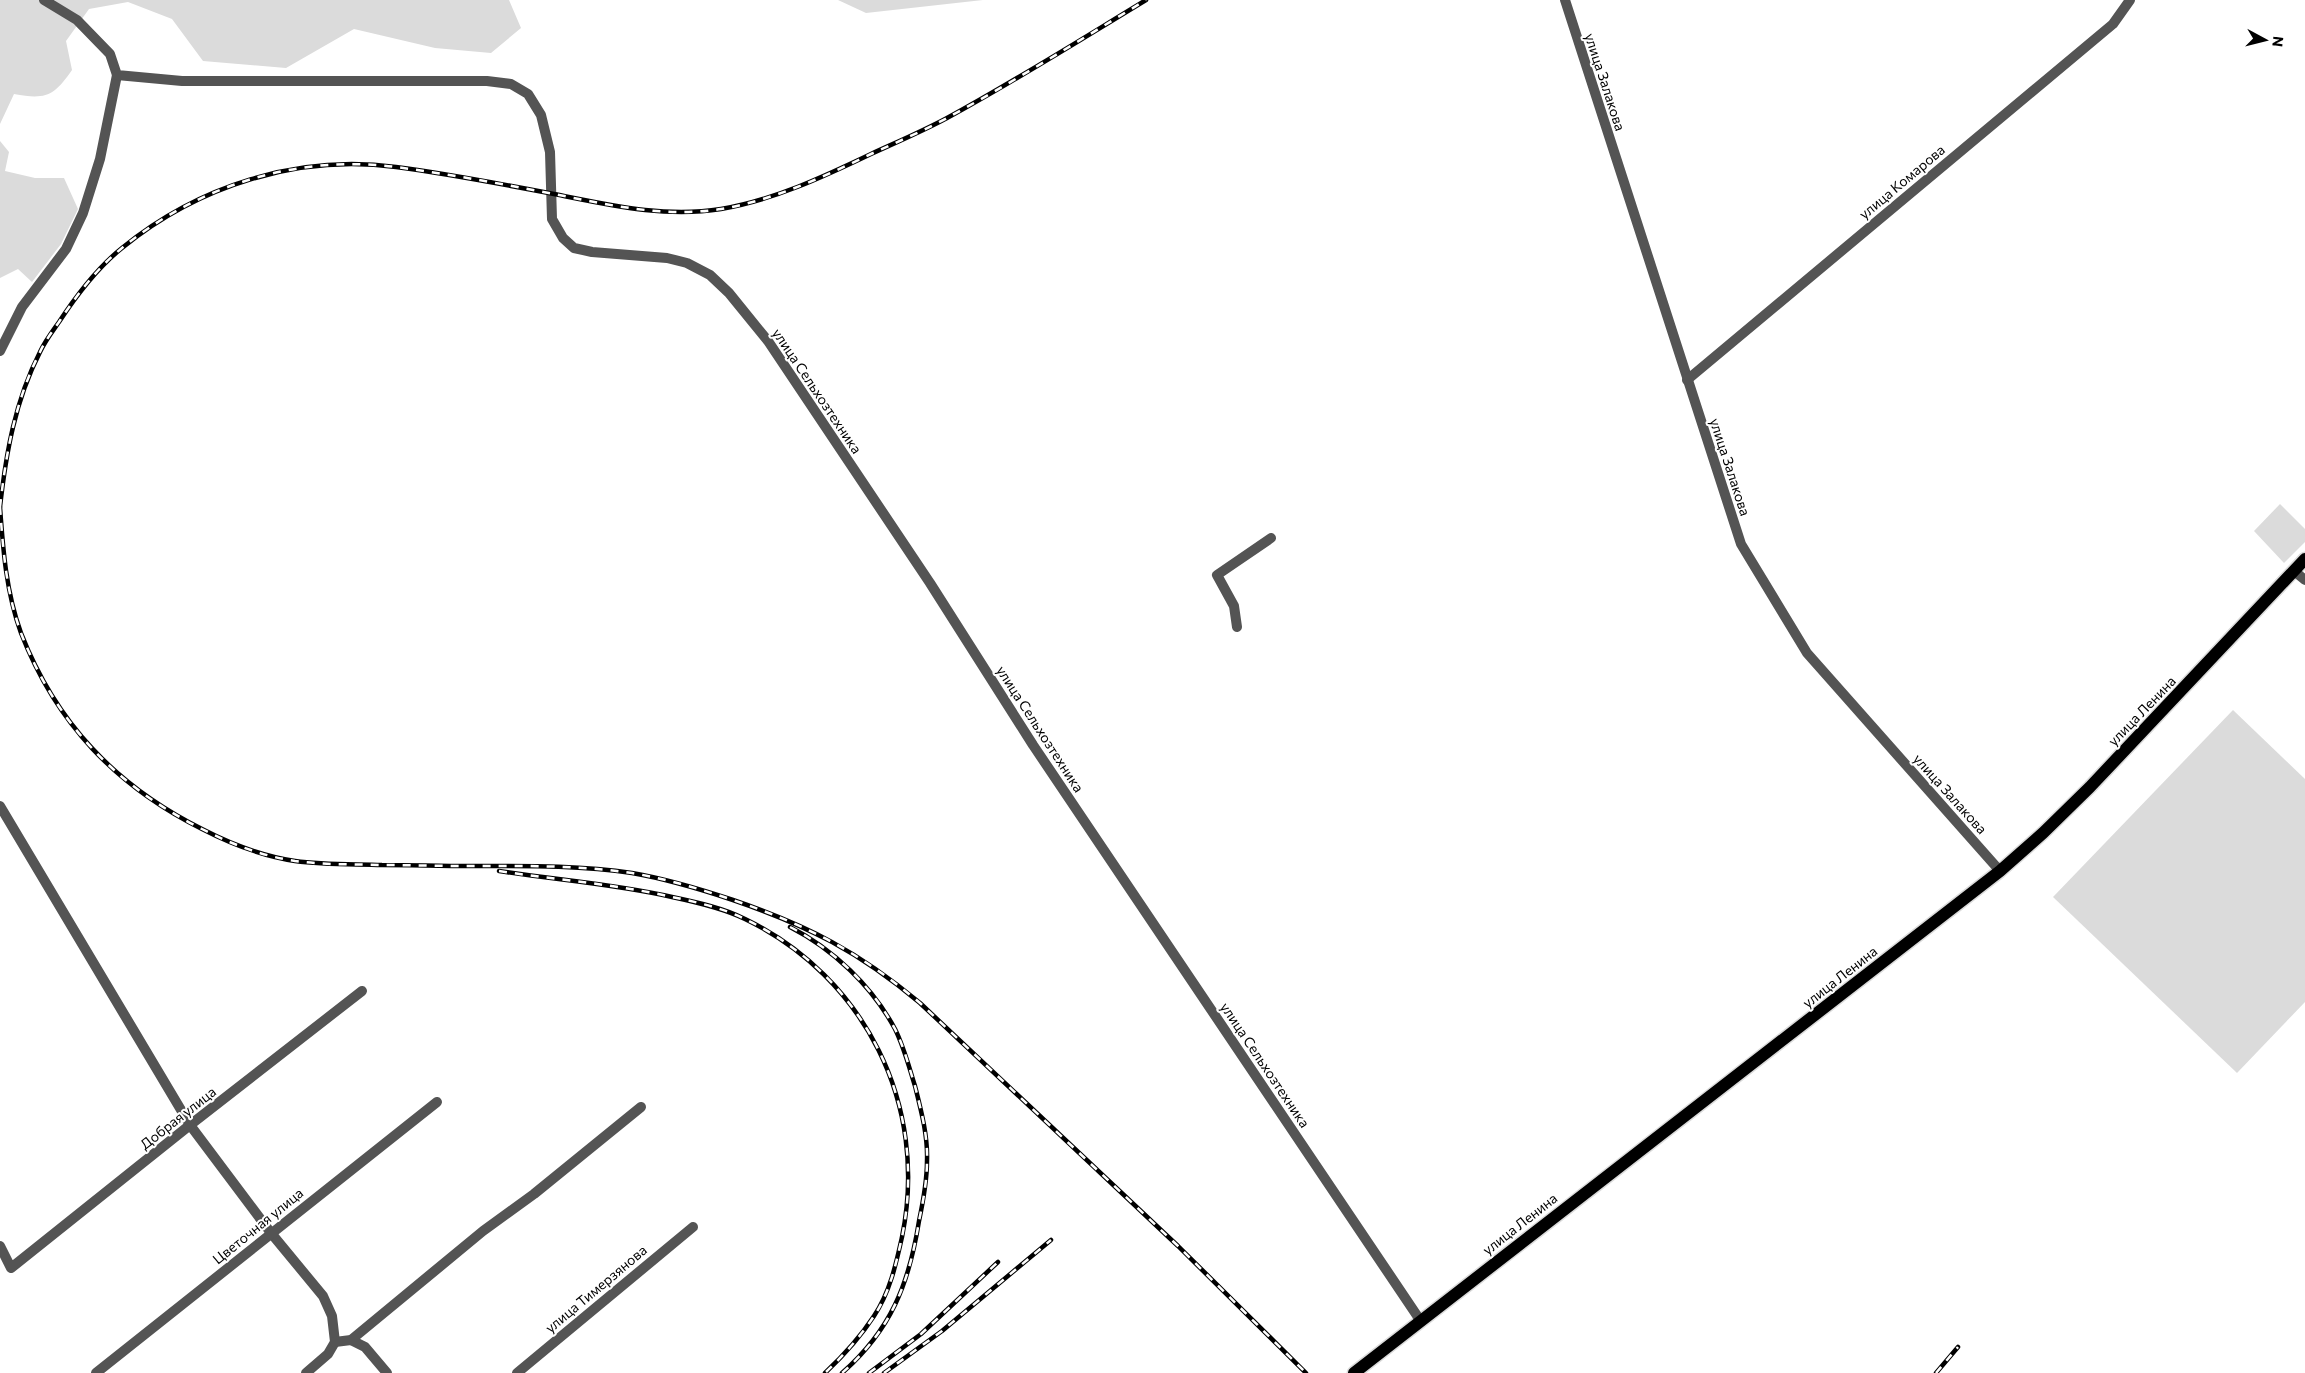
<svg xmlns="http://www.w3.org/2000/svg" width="2305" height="1373" font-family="Commissioner,sans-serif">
<rect width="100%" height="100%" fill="#fff"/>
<g fill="#dbdbdb">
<path d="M0,0h509l12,28 -30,25 -56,-5 -81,-19 -68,39 -83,-7 -31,-42 -44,-17 -39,7 -23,32 6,29c-18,26 -26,30 -58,24l-14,30z"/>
<path d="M838,0h145l-117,13z"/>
<path d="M0,141l9,11 -4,19 30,7h29l14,31 -17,35 -29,38 -14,-13 -18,9z"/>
<path d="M2280,504l25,25v13l-21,21 -30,-32z"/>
<path d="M2233,710l72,69v223l-68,71 -184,-176z"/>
</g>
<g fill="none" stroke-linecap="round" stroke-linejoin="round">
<g stroke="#dbdbdb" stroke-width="15">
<path id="primary" d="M1354,1373l646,-502 43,-38 47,-46 215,-228"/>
</g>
<g stroke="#545454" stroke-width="10">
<path d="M1565,0l176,544 66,109 193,218"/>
<path d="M0,351l22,-44 44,-58 17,-36 17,-54 17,-84"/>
<path d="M1687,380l426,-356 17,-24"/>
<path d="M1237,627l-3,-21 -17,-31 54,-37"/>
<path d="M0,806l190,319 81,108 52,63 9,20 3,26 -7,12 -22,19"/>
<path d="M0,1246l11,22 179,-143 172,-134"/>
<path d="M351,1340l14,7 22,26"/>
<path d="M335,1342l16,-2 132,-109 51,-37 107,-87"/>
<path d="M96,1373l341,-271"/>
<path d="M517,1373l176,-146"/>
</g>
<g stroke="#545454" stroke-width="10">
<path d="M44,0l33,20 33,34 7,21 65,6h305l24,3 17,10 13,21 9,37 2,67 11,19 11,10 18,4 75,6 20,5 23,12 19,18 39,48 162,242 103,162 387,575"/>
<path d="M2294,571l11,9"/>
</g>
<use href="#primary" stroke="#000" stroke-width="12"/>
<g stroke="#000" stroke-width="4.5">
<g id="rail">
<path d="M0,507c3,42 6,85 21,126 35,90 95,153 181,196 29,15 60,27 93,32 29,4 58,3 87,4 29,0 58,1 87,1 54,0 109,-1 163,7 35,6 68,16 101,27 76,26 126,52 187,103l258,243 128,127"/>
<path d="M0,507c6,-54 15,-106 40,-155 5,-11 12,-20 19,-30 17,-26 38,-54 63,-74 76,-62 175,-94 274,-81 53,7 106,17 158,27 56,11 110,24 167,15 53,-9 102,-32 150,-55 26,-12 52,-23 76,-36 68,-37 133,-78 199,-118"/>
<path d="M499,871c58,9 116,13 173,26 24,5 51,11 73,22 120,58 184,186 157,318 -6,27 -12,55 -28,79 -13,20 -31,40 -49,57"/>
<path d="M790,927c43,22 82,59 105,102 9,18 14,38 20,57 6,24 13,50 12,75 0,20 -4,41 -8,60 -10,63 -28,109 -77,152"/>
<path d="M869,1373l52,-39 77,-72"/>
<path d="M884,1373l58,-42 109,-91"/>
<path d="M1936,1373l22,-26"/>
</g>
</g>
<use href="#rail" stroke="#fff" stroke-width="2.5" stroke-dasharray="8" stroke-linecap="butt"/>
</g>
<g text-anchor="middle" stroke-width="4" stroke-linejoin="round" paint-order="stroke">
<g font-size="14" fill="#000" stroke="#fff">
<text transform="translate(1605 82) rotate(72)" y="5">улица Залакова</text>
<text transform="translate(1902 182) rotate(-40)" y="5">улица Комарова</text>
<text transform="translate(817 391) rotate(56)" y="5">улица Сельхозтехника</text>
<text transform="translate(1730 467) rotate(72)" y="5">улица Залакова</text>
<text transform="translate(2142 711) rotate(-46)" y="5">улица Ленина</text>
<text transform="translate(1040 729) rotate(57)" y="5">улица Сельхозтехника</text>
<text transform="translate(1950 794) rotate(48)" y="5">улица Залакова</text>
<text transform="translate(1840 977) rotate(-38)" y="5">улица Ленина</text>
<text transform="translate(1265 1065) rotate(56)" y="5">улица Сельхозтехника</text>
<text transform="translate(178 1118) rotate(-38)" y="5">Добрая улица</text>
<text transform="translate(1520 1224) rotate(-38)" y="5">улица Ленина</text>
<text transform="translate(258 1226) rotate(-39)" y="5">Цветочная улица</text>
<text transform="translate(596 1289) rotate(-40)" y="5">улица Тимерзянова</text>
</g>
</g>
<g transform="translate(2265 40) rotate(97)" stroke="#ffffff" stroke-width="4" paint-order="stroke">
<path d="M0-4L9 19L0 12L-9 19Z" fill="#000000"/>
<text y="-8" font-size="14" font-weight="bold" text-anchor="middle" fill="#000000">N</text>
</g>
</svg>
